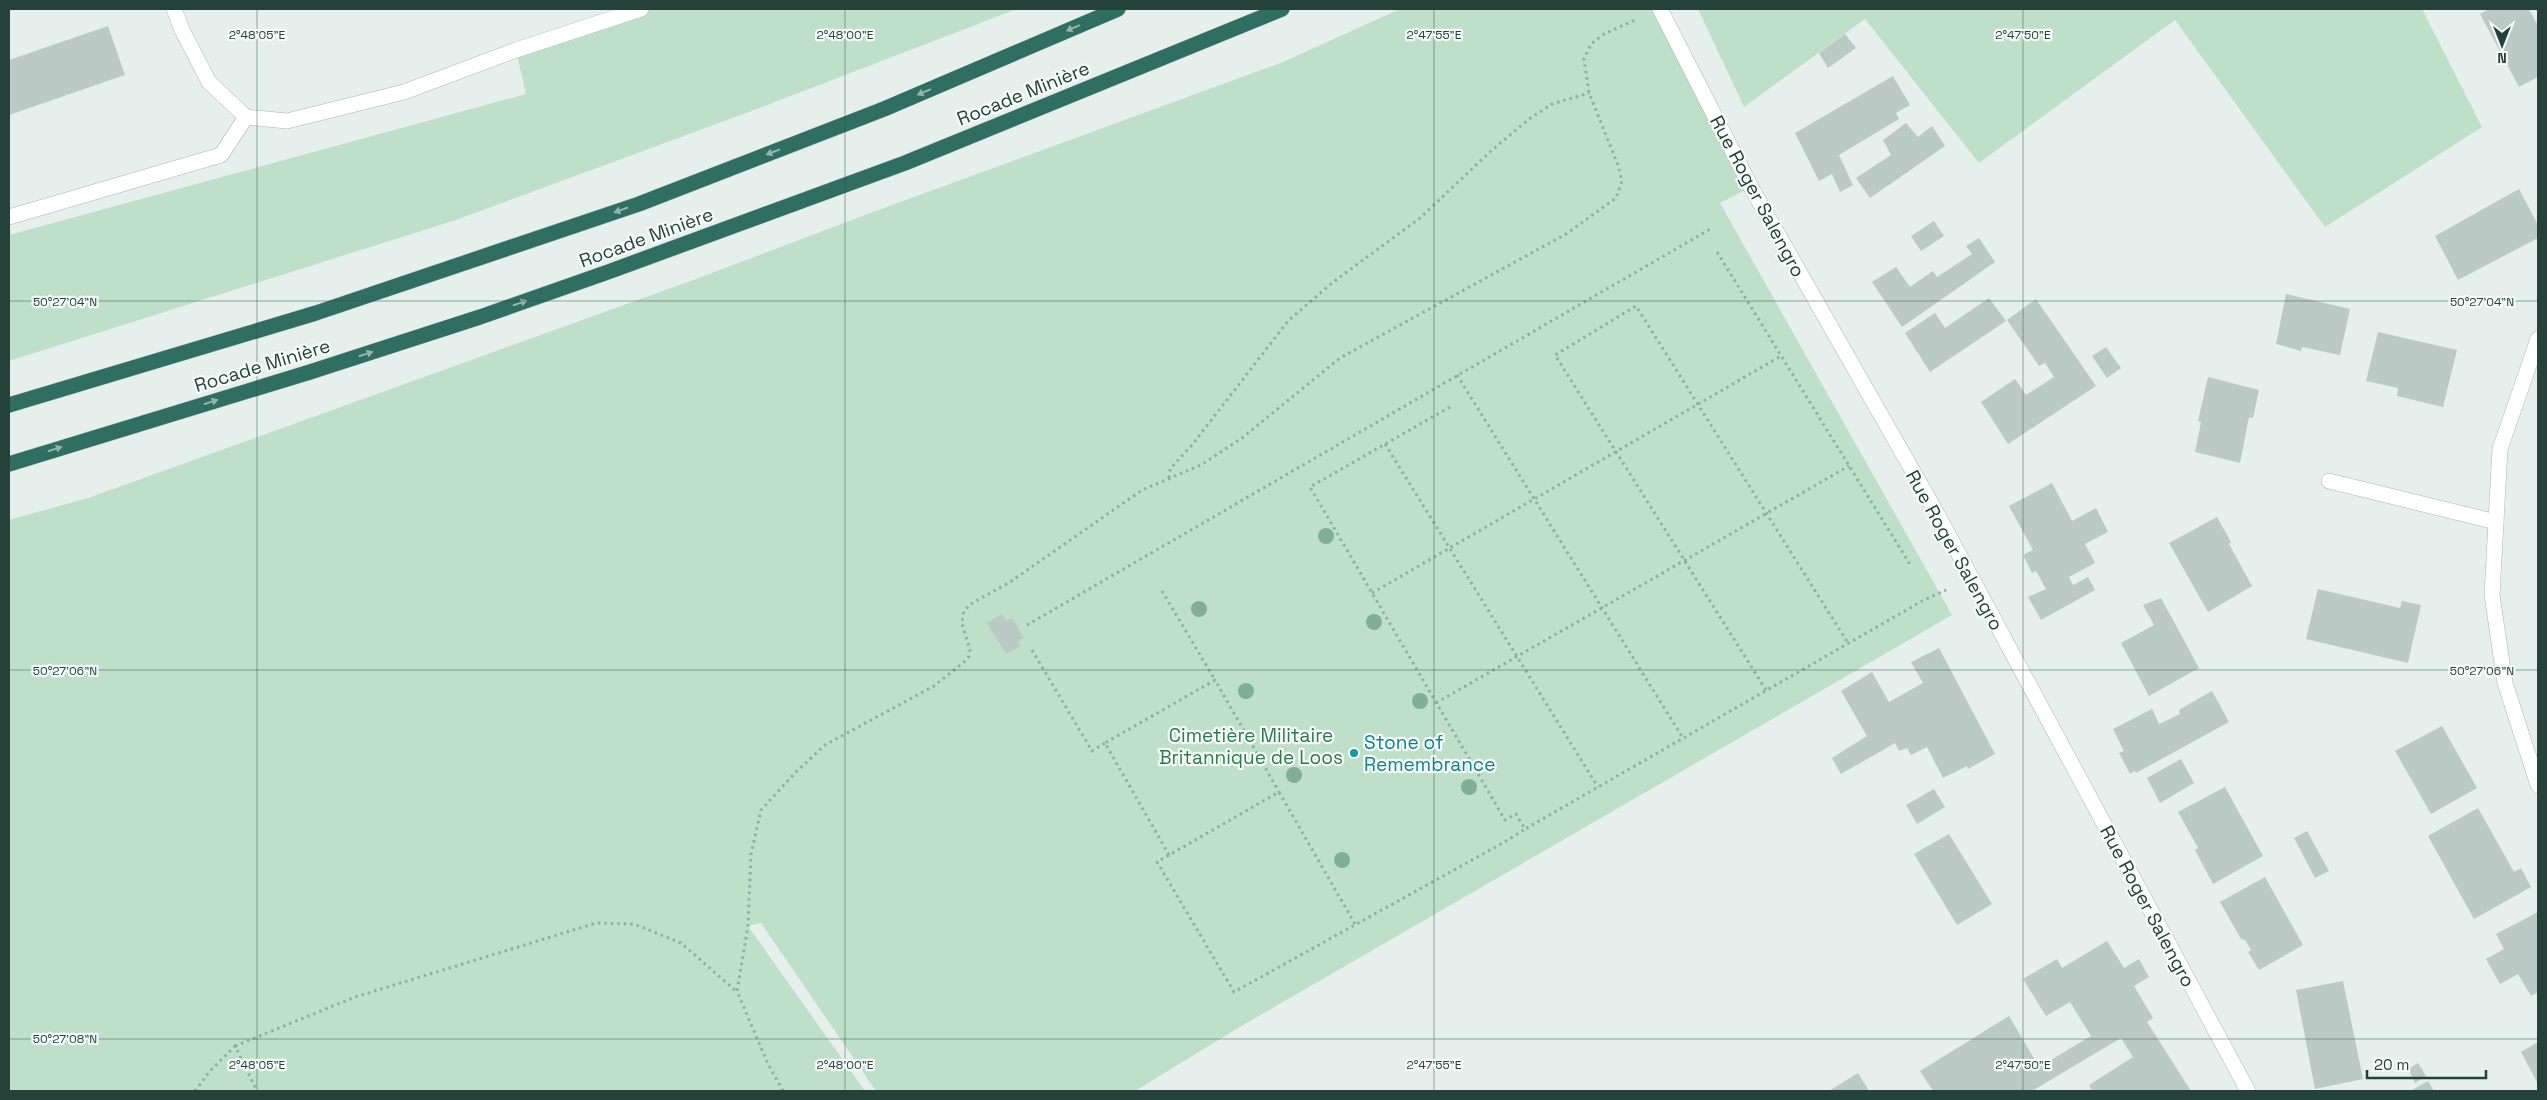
<svg xmlns="http://www.w3.org/2000/svg" width="2547" height="1100" font-family="'Space Grotesk',sans-serif">
<rect width="100%" height="100%" fill="#e6efeb"/>
<g fill="#bfe0c8">
<path d="M641,9h376l-268,103 -293,108 -447,141v-126l517,-141 -10,-44z"/>
<path d="M1400,9h260l91,178 -31,16 232,412 -714,413 -103,63h-259l-115,-168 -13,3 117,165h-856v-571l79,-22 608,-219 185,-70 402,-147z"/>
<path d="M1698,9h724l60,118 -157,100 -150,-207 -196,143 -114,-144 -121,88z"/>
</g>
<g fill="#bbcac4">
<path d="M2489,9h40l9,17v51l-19,10 -39,-73z"/>
<path d="M108,26l17,49 -116,40v-55z"/>
<path d="M1845,34l11,14 -28,20 -9,-15z"/>
<path d="M1893,76l17,29 -14,8 3,6 -60,36 14,30 -13,7 -8,-18 -13,7 -24,-48z"/>
<path d="M1906,123l12,14 14,-11 13,20 -75,52 -14,-20 35,-23 -8,-15z"/>
<path d="M2519,189l19,36v13l-80,42 -23,-44z"/>
<path d="M1934,221l10,15 -23,15 -10,-15z"/>
<path d="M1979,238l16,24 -93,65 -30,-45 24,-15 14,20 23,-16 4,6 35,-23 -6,-8z"/>
<path d="M2286,294l64,15 -10,46 -38,-8 -1,4 -25,-7z"/>
<path d="M1989,298l17,23 -76,51 -25,-39 30,-20 10,15z"/>
<path d="M2036,299l60,87 -88,58 -27,-42 34,-23 11,16 28,-18 -9,-14 -6,3 -32,-46z"/>
<path d="M2378,332l79,18 -14,57 -46,-11 1,-8 -32,-7z"/>
<path d="M2106,347l15,21 -14,10 -15,-22z"/>
<path d="M2208,377l51,13 -6,28 -4,-1 -9,46 -45,-11 6,-30 -3,-1z"/>
<path d="M2052,483l20,38 24,-13 12,24 -23,12 10,19 -26,14 4,8 15,-8 7,13 -54,30 -13,-23 18,-8 -10,-18 -4,2 -9,-18 10,-5 -24,-44z"/>
<path d="M2217,517l14,25 -2,2 23,42 -44,26 -39,-69z"/>
<path d="M2318,589l82,19 2,-7 19,4 -13,58 -102,-24z"/>
<path d="M2161,598l38,70 -50,28 -28,-53 33,-18 -11,-20z"/>
<path d="M1002,614l4,7 6,-3 12,20 -6,3 3,5 -15,8 -19,-31z"/>
<path d="M1939,648l56,106 -27,15 -1,-3 -24,12 -16,-31 -16,8 -4,-7 -8,3 -4,-8 -54,31 -9,-16 35,-22 -26,-45 31,-19 17,30 34,-19 -12,-21z"/>
<path d="M2212,691l17,31 -93,51 -1,-2 -5,3 -11,-21 5,-2 -11,-22 39,-20 7,15 21,-10 -1,-4z"/>
<path d="M2442,726l35,62 -46,26 -36,-63z"/>
<path d="M2181,759l13,24 -34,20 -13,-25z"/>
<path d="M2225,787l38,69 -50,28 -18,-34 3,-2 -20,-36z"/>
<path d="M1934,789l11,18 -28,17 -11,-19z"/>
<path d="M2478,808l36,64 7,-4 10,19 -57,32 -46,-83z"/>
<path d="M2307,831l22,40 -14,7 -21,-40z"/>
<path d="M1949,834l43,70 -35,21 -43,-71z"/>
<path d="M2265,877l38,68 -44,25 -11,-18 3,-2 -6,-10 -4,-1 -21,-37z"/>
<path d="M2538,912v80l-7,4 -13,-22 -18,10 -14,-25 18,-10 -8,-15z"/>
<path d="M2107,941l17,27 15,-9 10,18 -15,9 19,32 -6,4 44,69h-99l-3,-6 44,-28 -12,-19 -89,53h-99l-13,-20 89,-55 30,51 52,-31 -21,-34 -24,14 -23,-37 34,-20 5,9z"/>
<path d="M2343,981l20,98 -48,10 -19,-99z"/>
<path d="M2538,1042v42l-17,-32z"/>
<path d="M2418,1063l8,13 -11,7 -7,-14z"/>
<path d="M1858,1073l11,18h-40z"/>
<path d="M2428,1081l6,10h-24z"/>
</g>
<g fill="none" stroke-linecap="round" stroke-linejoin="round">
<g stroke="#a8b8b2" stroke-width="16">
<g id="service">
<path d="M174,9l8,21 27,52 37,35 41,4 117,-29 112,-42"/>
<path d="M9,217l212,-62 25,-38"/>
</g>
</g>
<g stroke="#a8b8b2" stroke-width="16">
<g id="minor">
<path d="M1660,9l91,178 184,323 313,581"/>
<path d="M516,50l125,-41"/>
<path d="M2538,339l-38,110 -8,146 13,88 33,102"/>
<path d="M2329,481l167,41"/>
</g>
</g>
<g stroke="#c2cac8" stroke-width="16">
<g id="motorway">
<path d="M9,405l307,-92 323,-109 245,-95 234,-100"/>
<path d="M9,464l301,-92 170,-55 128,-45 297,-109 377,-154"/>
</g>
</g>
<g stroke="#86b3a5" stroke-width="3" stroke-dasharray="2.5 4" stroke-linecap="butt">
<path d="M1717,252l194,314"/>
<path d="M1457,375l226,363"/>
<path d="M1450,407l-140,80 195,333 11,-6 9,15 397,-228 24,-11"/>
<path d="M1385,444l213,343"/>
<path d="M1169,478l1,-9 22,-24 96,-124 44,-38 88,-65 71,-67 38,-32 23,-15 37,-11"/>
<path d="M1162,591l53,89"/>
<path d="M1372,593l409,-237"/>
<path d="M1027,625l685,-397"/>
<path d="M1032,650l60,101 13,-8"/>
<path d="M1766,690l-211,-335 81,-49 212,337"/>
<path d="M1436,703l413,-237"/>
<path d="M1169,855l-64,-112 110,-63 64,112"/>
<path d="M1355,924l-76,-132 -122,70 77,130 274,-152 17,-11"/>
<path d="M235,1046l120,-49 241,-74 38,1 47,19 55,48"/>
<path d="M195,1091l15,-20 25,-25 22,45"/>
<path d="M783,1091l-15,-27 -31,-73 11,-65 3,-72 10,-44 35,-38 29,-27 109,-59 30,-24 5,-6 1,-6 -8,-26 1,-10 6,-9 41,-23 132,-92 59,-25 41,-27 98,-80 226,-124 50,-36 6,-17 -4,-16 -29,-72 -5,-34 7,-15 13,-10 31,-14"/>
</g>
<use href="#service" stroke="#fff" stroke-width="15"/>
<use href="#minor" stroke="#fff" stroke-width="15"/>
<use href="#motorway" stroke="#2f6f62" stroke-width="15"/>
</g>
<g fill="#80af93">
<circle cx="1326" cy="536" r="8"/>
<circle cx="1199" cy="609" r="8"/>
<circle cx="1374" cy="622" r="8"/>
<circle cx="1246" cy="691" r="8"/>
<circle cx="1420" cy="701" r="8"/>
<circle cx="1294" cy="775" r="8"/>
<circle cx="1469" cy="787" r="8"/>
<circle cx="1342" cy="860" r="8"/>
</g>
<defs><path id="oneway-solid" d="M-6-.8H1V-3.2L6.5 0L1 3.2V.8H-6Z" transform="scale(1.25)"/></defs>
<g fill="#93b5ae">
<use href="#oneway-solid" transform="translate(1073 28) rotate(157)"/>
<use href="#oneway-solid" transform="translate(924 92) rotate(157)"/>
<use href="#oneway-solid" transform="translate(773 152) rotate(159)"/>
<use href="#oneway-solid" transform="translate(621 210) rotate(161)"/>
<use href="#oneway-solid" transform="translate(520 303) rotate(-19)"/>
<use href="#oneway-solid" transform="translate(366 354) rotate(-18)"/>
<use href="#oneway-solid" transform="translate(211 402) rotate(-17)"/>
<use href="#oneway-solid" transform="translate(55 449) rotate(-17)"/>
</g>
<path fill="none" stroke="#24423a" stroke-width="1" stroke-opacity="0.45" d="M257,9v1082M845,9v1082M1434,9v1082M2023,9v1082M9,301h2529M9,670h2529M9,1039h2529"/>
<circle fill="#0f9aa8" stroke="#f7fbf9" stroke-width="2" cx="1354" cy="753" r="5"/>
<g text-anchor="middle" stroke-width="4.5" stroke-linejoin="round" paint-order="stroke">
<g font-size="19" fill="#24423a" stroke="#f7fbf9">
<text transform="translate(1023 93) rotate(-22)" y="7">Rocade Minière</text>
<text transform="translate(1758 196) rotate(62)" y="7">Rue Roger Salengro</text>
<text transform="translate(646 237) rotate(-20)" y="7">Rocade Minière</text>
<text transform="translate(262 365) rotate(-17)" y="7">Rocade Minière</text>
<text transform="translate(1955 550) rotate(61)" y="7">Rue Roger Salengro</text>
<text transform="translate(2148 906) rotate(62)" y="7">Rue Roger Salengro</text>
</g>
<g font-size="19" fill="#2d7a4b" stroke="#f7fbf9">
<text x="1251" y="742">Cimetière Militaire<tspan x="1251" dy="22">Britannique de Loos</tspan></text>
</g>
<g font-size="19" fill="#0d838f" stroke="#f7fbf9" text-anchor="start">
<text x="1364" y="749">Stone of<tspan x="1364" dy="22">Remembrance</tspan></text>
</g>
</g>
<g font-size="12" text-anchor="middle" fill="#24423a" stroke="#f7fbf9" stroke-width="4.5" stroke-linejoin="round" paint-order="stroke">
<text x="257" y="39">2°48'05"E</text>
<text x="845" y="39">2°48'00"E</text>
<text x="1434" y="39">2°47'55"E</text>
<text x="2023" y="39">2°47'50"E</text>
<text x="2482" y="306">50°27'04"N</text>
<text x="65" y="306">50°27'04"N</text>
<text x="2482" y="675">50°27'06"N</text>
<text x="65" y="675">50°27'06"N</text>
<text x="65" y="1043">50°27'08"N</text>
<text x="257" y="1069">2°48'05"E</text>
<text x="845" y="1069">2°48'00"E</text>
<text x="1434" y="1069">2°47'55"E</text>
<text x="2023" y="1069">2°47'50"E</text>
</g>
<rect width="2547" height="1100" fill="none" stroke="#24423a" stroke-width="20"/>
<g transform="translate(2502 45) rotate(180)" stroke="#f7fbf9" stroke-width="4" paint-order="stroke">
<path d="M0-4L9 19L0 12L-9 19Z" fill="#24423a"/>
<text y="-8" font-size="14" font-weight="bold" text-anchor="middle" fill="#24423a">N</text>
</g>
<path d="M2367 1070v8h119v-8" fill="none" stroke="#24423a" stroke-width="2.5"/>
<text x="2374" y="1070" font-size="15" fill="#24423a" stroke="#f7fbf9" stroke-width="4" paint-order="stroke">20 m</text>
</svg>
